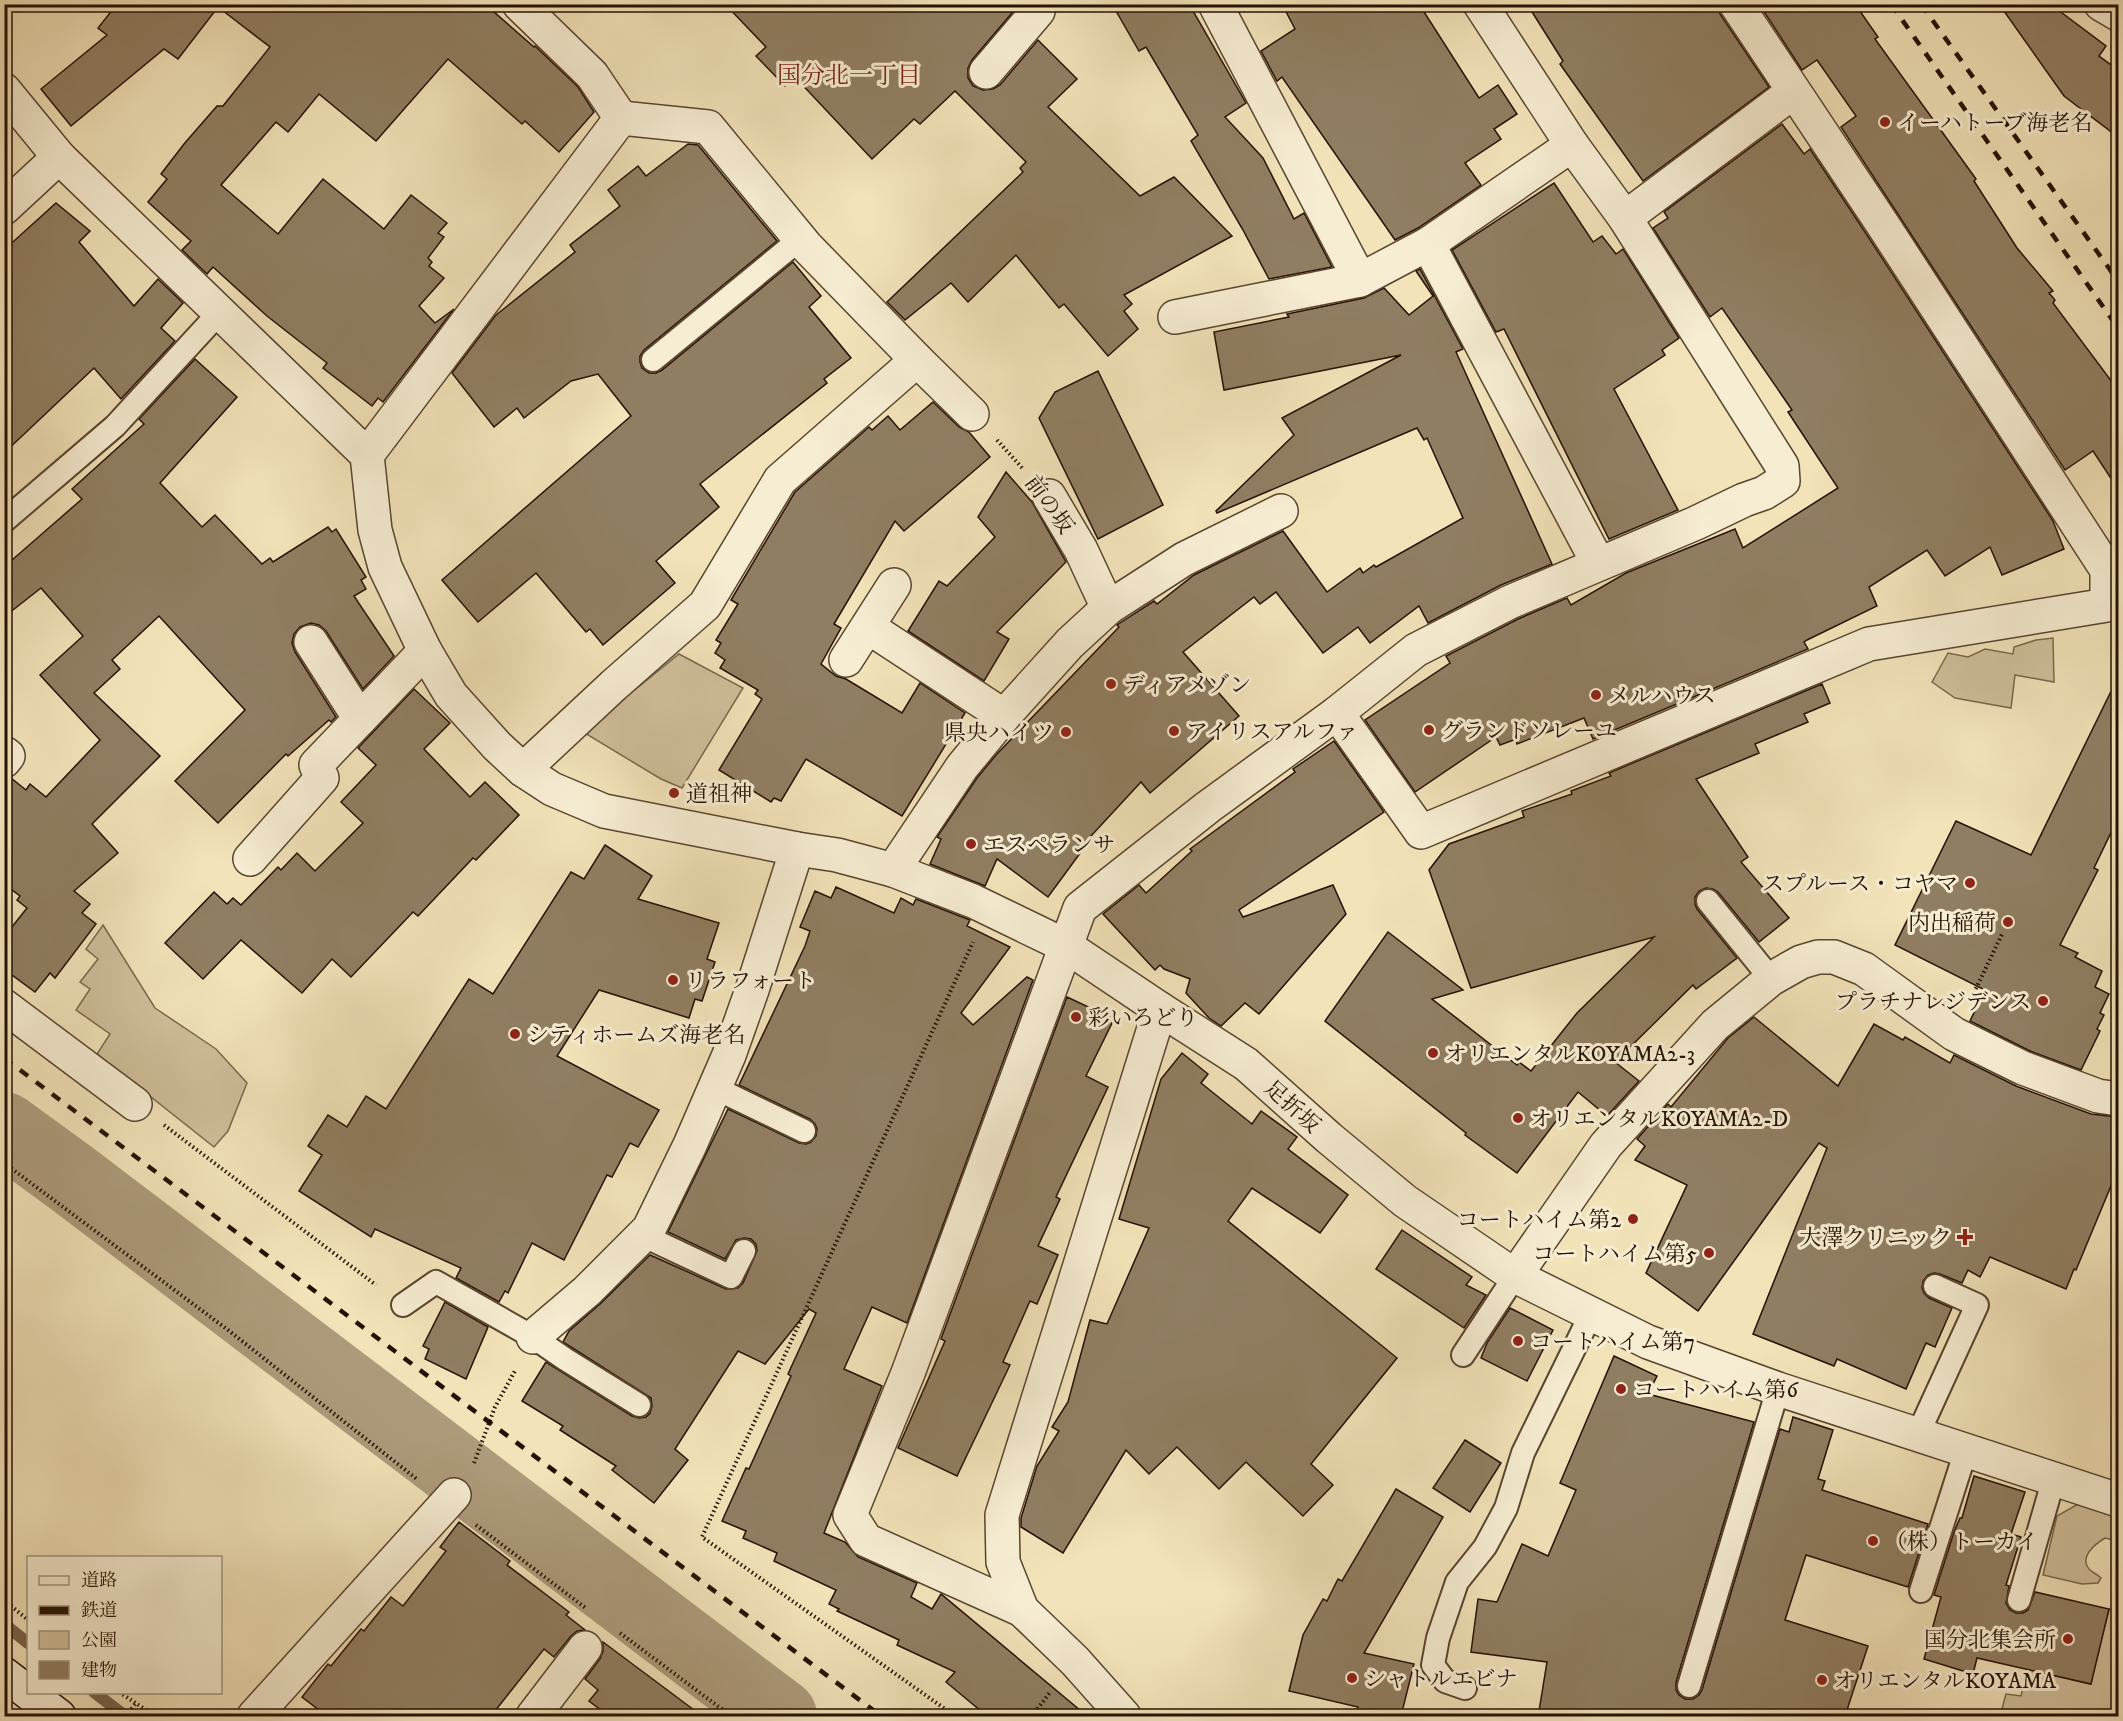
<svg xmlns="http://www.w3.org/2000/svg" width="2123" height="1721" font-family="'IM FELL DW Pica','Noto Serif JP',serif">
<rect width="100%" height="100%" fill="#f2e3b9"/>
<filter id="stains"><feTurbulence type="fractalNoise" baseFrequency=".00333" numOctaves="4"/><feColorMatrix values="0 0 0 0 .2 0 0 0 0 .09 0 0 0 0 .02 0 0 0 .5 -.17"/></filter>
<radialGradient id="worn" r=".72"><stop offset=".6" stop-color="#630" stop-opacity="0"/><stop offset="1" stop-color="#630" stop-opacity=".3"/></radialGradient>
<g fill="#cfbf9a" stroke="#7a684e" stroke-width="1.5">
<path d="M2053,638l1,44 -39,-7 -4,33 -56,-10 -23,-16 16,-29 20,4 17,-8 28,5 1,-7 22,-7z"/>
<path d="M679,654l64,34 -61,100 -21,-9 -78,-47z"/>
<path d="M103,925l52,83 61,41 31,34 -19,48 -14,16 -117,-93 13,-20 -34,-24 14,-21 -10,-7 18,-23 -12,-10z"/>
<path d="M2078,1504l40,14v23l-13,-3c-10,6 -26,19 -16,31 4,4 8,5 12,9l-3,5 -16,1 -39,-9 14,-59z"/>
<path d="M2109,1609h9v107h-118l6,-22 15,2 6,-27 63,15z"/>
</g>
<g fill="none" stroke-linecap="round" stroke-linejoin="round">
<g stroke="#77634b" stroke-width="12">
<path d="M4,1624l24,19"/>
<path d="M94,1692l31,24"/>
</g>
<path stroke="#ad9b7b" stroke-width="74" d="M4,1129l66,48 710,539"/>
</g>
<g fill="#907e62" stroke="#261003" stroke-width="1.5">
<path d="M117,4h368l49,43 1,-1 43,41 16,25 -35,40 -34,-31 -3,3 -74,-65 -72,82 -57,-47 -31,38 -12,-10 -55,63 57,49 45,-55 61,50 27,-34 36,28 -9,10 6,4 -16,21 4,4 -3,4 15,12 -25,28 16,17 19,-14 -71,93 -5,-4 -6,8 -49,-38 4,-5 -60,-47 -54,-49 -6,7 -25,-24 9,-9 -43,-39 19,-23 -6,-5 23,-30 33,-38h6l47,-59 -52,-40 -40,52 -14,-10 -93,77 -30,-37 66,-54 -9,-7z"/>
<path d="M725,4h279l8,9 -40,47 -4,8v10l5,8 10,4 10,-1 7,-4 38,-45 39,39 -29,28 92,89 34,-19 58,59 -108,59 8,9 -8,7 14,18 -30,27 -44,-52 -5,4 -43,-53 -48,47 -17,-19 -46,37 -18,-18 136,-130 -3,-4 6,-6 -71,-71 -35,33 -6,-5 -42,40 -77,-82 -10,9 -29,-30 10,-9z"/>
<path d="M1112,4h77l57,99 -21,14 38,41 31,61 10,-6 28,54 -63,12 -26,-49 -52,-89 7,-6 -52,-88 -7,4z"/>
<path d="M1282,4h137l60,94 19,-13 19,29 -23,15 7,10 -36,24 16,22 -63,43 -23,12 -113,-163 -5,4 -16,-30 34,-22z"/>
<path d="M1527,4h190l3,10 49,73 -126,94 -83,-117 3,-3z"/>
<path d="M1759,4h96l23,33 -3,2 101,140 -2,2 43,67 36,43 -4,2 6,7 -2,3 65,87v99l-25,-38 -28,19 -224,-343 15,-11 -39,-56 -15,10z"/>
<path d="M1999,4h51l56,42 -7,10 19,14v67l-54,-41z"/>
<path d="M1782,124l22,30 6,-5 57,86 186,286 11,28 -62,26 -12,-28 -45,29 -18,-26 -58,37 8,19 -70,34 -3,2 4,7 -215,90 -9,-21 -67,26 -1,-5 -16,6 -4,-8 -81,55 -50,-72 85,-57 -4,-7 72,-37 49,-21 4,7 55,-32 109,-44 8,19 95,-60 -50,-76 4,-2 -70,-102 -12,9 -57,-89 15,-10 -4,-6z"/>
<path d="M688,144l10,1 79,96 -133,109 -4,6v6l2,6 7,5h7l6,-3 131,-108 28,34 -12,11 42,51 -27,21 3,4 -127,101 19,23 -63,54 19,22 -72,62 -13,-16 -4,3 -50,-59 -58,49 -36,-42 189,-164 -33,-42 -27,7 -47,37 -7,-10 -23,19 -42,-54 44,-58 79,-63 -5,-7 50,-39 -12,-16 30,-24 8,10z"/>
<path d="M1554,183l39,59 9,-6 14,18 7,-5 56,89 -17,12 3,5 -51,34 64,121 -69,29 -105,-210 -8,3 -44,-82z"/>
<path d="M56,203l34,28 -11,11 55,64 24,-27 25,24 -22,25 14,13 -54,58 -27,-31 -90,85v-203z"/>
<path d="M1420,269l43,80 -7,3 96,212 -51,21 -73,38 -9,-17 -49,37 -12,-16 -35,26 -47,-61 -16,12 -6,-7 -71,55 56,64 -89,77 -9,-11 -63,68 3,2 -33,45 -51,-38 -12,27 -55,-22 11,-25 -4,-2 40,-59 19,-23 123,-128 -2,-2 3,-2 34,-22 3,3 37,-29 89,-44 44,61 33,-24 3,5 11,-8 2,2 87,-49 -36,-80 -3,2 -7,-12 -200,85 -1,-2 78,-76 -12,-17 119,-63 -177,35 -10,-58 75,-15 -2,-3 77,-16 20,-10 25,27 24,-19 -17,-25z"/>
<path d="M195,359l42,38 -77,86 42,44 13,-12 47,49 8,-6 3,4 55,-35 4,5 4,-3 30,48 -5,3 5,9 -12,7 40,60 -31,33 -37,-58 -7,-6 -8,-2 -11,4 -6,7 -2,9 3,9 41,65 -5,5 -2,-2 -41,36 -2,-2 -68,69 -43,-42 70,-71 -86,-94 -47,44 8,9 -26,24 66,63 -68,68 26,29 -44,38 16,13 -8,9 14,11 -41,54 -5,-5 -15,19 -31,-23v-32l23,-29 -10,-8 3,-4 -16,-12v-105l7,-1 15,12 4,-6 16,13 54,-57 -60,-65 43,-39 -42,-48 -37,29v-50l78,-68 -10,-10 72,-65 -5,-5z"/>
<path d="M1098,371l65,134 -65,34 -59,-121 16,-26z"/>
<path d="M933,402l26,25 10,5 21,25 -86,74 -9,-10 -61,103 7,4 -20,36 15,12 10,3 56,34 18,-30 45,30 -63,103 -96,-57 -25,42 -7,-3 -3,4 -52,-32 43,-71 -7,-5 3,-4 -38,-22 5,-8 -10,-7 6,-10 -5,-3 22,-36 -7,-4 64,-108 74,-65 3,3 16,-14 12,14z"/>
<path d="M1006,472l26,30 34,60 -69,70 12,7 -25,42 -76,-50 31,-50 8,5 48,-49 -17,-20z"/>
<path d="M2118,677v141l-24,50 4,2 -38,75 18,8 -3,4 27,14 -7,16 14,7 -9,19 4,2 -7,14 3,2 -19,39 -51,-19 -60,-30 15,-31 -90,-45 61,-124 75,34z"/>
<path d="M1822,684l8,19 -26,11 4,8 -53,22 4,9 -63,26 52,78 -7,5 48,56 -30,24 -41,-50 -5,-3 -7,-1 -7,3 -4,6v7l2,5 40,49 -41,31 -3,-4 -78,77 24,19 -32,35 -29,-24 -61,81 -52,-38 1,-2 -141,-112 63,-89 75,58 -31,9 85,66 2,-3 12,9 46,-58 77,-76 -183,51 -42,-118 20,-26 75,-27 -2,-6 50,-17 -1,-3 40,-15 -2,-3z"/>
<path d="M414,689l36,34 -26,26 46,48 15,-15 34,33 -43,45 -3,-2 -55,58 -5,-4 -62,65 -19,-18 -30,34 -61,-53 -38,39 -38,-36 49,-51 13,12 6,-6 8,7 37,-38 3,3 16,-17 18,18 48,-48 -22,-21 35,-37 -18,-17z"/>
<path d="M1334,741l50,71 -145,98 4,7 90,-32 13,29 -87,100 -14,-11 -24,23 -12,-8 -23,-25 4,-14 -26,-10 -4,-4 -5,5 -52,-56 36,-29 7,8 46,-42 -2,-2 105,-77 -2,-3z"/>
<path d="M605,845l47,31 -14,23 81,24 -12,36 8,3 -13,39 -7,-2 -6,19 -90,-28 -42,66 102,54 -21,37 -8,-4 -18,34 -5,-2 -43,85 -32,-17 -24,50 -3,-2 -6,11 -43,-24 5,-10 -86,-39 -4,8 -72,-46 23,-36 -14,-9 20,-31 19,12 19,-31 20,13 83,-130 24,15 78,-122 13,7z"/>
<path d="M836,887l58,26 7,-15 12,7 3,-6 54,21 -3,6 43,21 -49,66 12,12 54,-48 6,3 -126,343 -35,-16 -28,62 38,17 -58,147 21,9 13,15 59,26 -6,14 21,12 9,-15 146,122h-100l-41,-34 9,-10 -58,-27 2,-5 -62,-29 2,-2 -10,-5 7,-14 -62,-29 3,-8 -34,-15 3,-7 -24,-10 24,-53 3,1 42,-93 -3,-2 28,-61 -7,-4 -44,55 -27,-13 -63,98 13,11 -34,43 -42,-33 4,-4 -56,-36 3,-4 -41,-25 24,-39 86,54 7,2 7,-1 4,-4 2,-7 -1,-8 -88,-56 6,-11 31,-27 50,-49 76,34 12,-1 5,-5 14,-32 -1,-7 -5,-5 -7,-1 -8,2 -11,19 -57,-27 60,-123 71,34 7,1 5,-2 5,-6 1,-7 -2,-5 -5,-5 -71,-34 66,-139 5,-15 -10,-4 15,-36 16,7z"/>
<path d="M1067,997l47,22 -28,57 22,11 -52,110 4,2 -22,47 20,9 -21,49 -7,-3 -27,61 7,3 -53,111 -59,-28 47,-107 -4,-2z"/>
<path d="M1754,1017l84,69 36,-62 29,16 2,-3 45,26 4,-8 62,31 75,28 27,3v52l-42,101 -2,-1 -8,20 -76,-32 -10,20 -12,-7 -6,13 -22,-9 -6,-1 -6,2 -5,6 -1,7 2,5 5,5 23,10 -17,39 -9,-4 -20,46 -69,-30 -3,7 -81,-32 74,-186 -8,-5 -121,168 -52,-38 41,-88 -52,-25 10,-14 -8,-7 31,-35 3,3 57,-69z"/>
<path d="M1182,1053l26,21 -7,9 51,41 9,-13 36,26 -9,12 60,46 -28,38 -68,-45 -24,33 169,137 -86,106 22,21 -30,31 -57,-54 -27,27 -42,-42 -28,27 -23,-24 -63,103 -42,-26v-9l16,-52 22,-35 -7,-4 16,-25 22,-82 17,4 42,-96 -30,-9 42,-140z"/>
<path d="M1402,1230l70,47 -6,8 20,10 -22,33 -88,-59z"/>
<path d="M445,1302l43,25 -22,52 -41,-20 4,-10 -6,-3z"/>
<path d="M1510,1308l43,22 -26,51 -46,-23 6,-15z"/>
<path d="M1614,1356l43,20 -9,18 106,28 -78,260v8l3,5 6,4h8l6,-4 3,-5 78,-261 9,3 4,-15 40,13 -15,49 7,2 -3,9 106,34 -20,63 -102,-32 -21,65 83,26 -23,70h-272l-34,-5 8,-49 -76,-10 7,-53 19,3 25,-58 26,12 28,-66 -16,-7z"/>
<path d="M1465,1440l36,23 -31,49 -37,-24z"/>
<path d="M1974,1476l51,16 -14,42 10,3 -15,48 3,1 -3,17 4,7 6,3h7l5,-3 7,-18 74,17 -18,75 -114,-26 -4,16 -49,-15 17,-62 -7,-2 20,-63 6,-14h2z"/>
<path d="M1396,1489l47,28 -79,136 50,11 -13,52h-47l4,-9 -69,-16 14,-56 20,-36 4,2 11,-22 4,2z"/>
<path d="M459,1522l51,39 -3,4 62,47 -3,3 19,15 -8,1 -6,5 -17,21 -10,-8 -53,67h-164l-25,-19 26,-33 3,2 30,-37 3,2 27,-34 12,9 43,-55 -6,-4z"/>
<path d="M603,1642l99,74h-93l-20,-15 9,-11 -13,-11 15,-20 3,-8z"/>
</g>
<g fill="none" stroke-linecap="round" stroke-linejoin="round">
<g stroke="#594530" stroke-width="26">
<g id="lane">
<path d="M653,360l147,-121"/>
<path d="M4,521l111,-95 104,-113"/>
<path d="M1708,901l63,78"/>
<path d="M715,1088l89,43"/>
<path d="M642,1235l89,42 13,-26"/>
<path d="M403,1305l33,-23 97,55 32,22 74,46"/>
<path d="M1463,1355l52,-79"/>
<path d="M1918,1434l59,-129 -42,-19"/>
<path d="M1921,1591l45,-141"/>
<path d="M2019,1600l35,-122"/>
<path d="M1689,1686l89,-297"/>
<path d="M1465,1688l-20,-7 -12,-16 5,-27 19,-56 28,-35 21,-39 17,-55 68,-139"/>
</g>
</g>
<g stroke="#594530" stroke-width="36">
<g id="street">
<path d="M1215,4l145,276"/>
<path d="M2101,4l17,10"/>
<path d="M986,72l52,-61 -1,-7"/>
<path d="M4,90l55,67 308,298 8,75 10,37 40,84 26,44 46,51 26,24 29,19 52,22 193,38 40,6 56,15 80,31 93,45 94,63 86,55 83,74 76,63 110,75 133,66 130,47 340,111"/>
<path d="M621,118l87,9 98,119 111,114 55,54"/>
<path d="M4,208l55,-51"/>
<path d="M1625,218l168,-126"/>
<path d="M1428,244l170,319"/>
<path d="M1175,317l185,-37 68,-36 144,-99"/>
<path d="M367,455l254,-337 -29,-43 -73,-71"/>
<path d="M1049,496l32,54 27,58"/>
<path d="M868,627l136,89"/>
<path d="M311,642l49,77"/>
<path d="M846,660l48,-75"/>
<path d="M1337,713l84,119 448,-188 238,-39v-35l-224,-345 -147,-221"/>
<path d="M4,753l4,3 -4,5"/>
<path d="M523,770l91,-85 91,-80 75,-125 137,-120"/>
<path d="M250,859l72,-81 -6,-13 109,-114"/>
<path d="M893,870l69,-103 42,-51 66,-73 38,-35 76,-49 97,-48"/>
<path d="M4,1006l131,98"/>
<path d="M1515,1276l91,-131 109,-120 56,-46 30,-17 17,-5h16l30,12 90,65 69,34 75,28 20,3"/>
<path d="M533,1337l54,-46 62,-62 41,-84 39,-90 23,-65 45,-141"/>
<path d="M1022,1610l-19,-48 -1,-47 158,-506"/>
<path d="M254,1716l200,-221"/>
<path d="M533,1716l52,-68"/>
<path d="M1124,1716l-49,-55 -53,-51 -156,-70 -16,-25 58,-142 172,-465 128,-101 129,-94 79,-63 94,-48 186,-79 48,-23 20,-7 19,-12 -1,-15 -157,-248 -53,-73 -92,-141"/>
</g>
</g>
<g stroke="#261003" stroke-width="36">
<path id="secondary" d="M4,1674l55,42"/>
</g>
<g stroke="#261003" stroke-width="4" stroke-dasharray="1.5 3" stroke-linecap="butt">
<path d="M997,440l27,30"/>
<path d="M1970,1001l33,-69"/>
<path d="M164,1125l212,160"/>
<path d="M4,1163l224,167 190,150"/>
<path d="M474,1463l21,-56 21,-38"/>
<path d="M476,1525l111,84"/>
<path d="M4,1600l24,20"/>
<path d="M620,1633l111,83"/>
<path d="M119,1692l36,24"/>
<path d="M126,1716l9,-12"/>
<path d="M955,1716l-253,-179 271,-595"/>
<path d="M1032,1716l19,-25"/>
</g>
<use href="#lane" stroke="#f7edd2" stroke-width="22"/>
<use href="#street" stroke="#f7edd2" stroke-width="33"/>
<use href="#secondary" stroke="#f7edd2" stroke-width="33"/>
<g stroke="#261003" stroke-width="4.5" stroke-dasharray="10 10" stroke-linecap="butt">
<path d="M1891,4l227,324"/>
<path d="M1921,4l197,277"/>
<path d="M4,1058l877,658"/>
</g>
</g>
<g fill="#8f2418" stroke="#f7edd2" stroke-width="2">
<circle cx="1885" cy="122" r="6"/>
<circle cx="1111" cy="684" r="6"/>
<circle cx="1596" cy="695" r="6"/>
<circle cx="1429" cy="730" r="6"/>
<circle cx="1174" cy="731" r="6"/>
<circle cx="1066" cy="732" r="6"/>
<circle cx="674" cy="793" r="6"/>
<circle cx="971" cy="844" r="6"/>
<circle cx="1970" cy="883" r="6"/>
<circle cx="2008" cy="922" r="6"/>
<circle cx="673" cy="980" r="6"/>
<circle cx="2043" cy="1001" r="6"/>
<circle cx="1076" cy="1017" r="6"/>
<circle cx="515" cy="1034" r="6"/>
<circle cx="1433" cy="1053" r="6"/>
<circle cx="1518" cy="1118" r="6"/>
<circle cx="1633" cy="1219" r="6"/>
<path d="M1962 1228h6v6h6v6h-6v6h-6v-6h-6v-6h6z"/>
<circle cx="1709" cy="1253" r="6"/>
<circle cx="1518" cy="1341" r="6"/>
<circle cx="1621" cy="1389" r="6"/>
<circle cx="1873" cy="1541" r="6"/>
<circle cx="2068" cy="1639" r="6"/>
<circle cx="1352" cy="1678" r="6"/>
<circle cx="1822" cy="1680" r="6"/>
</g>
<g text-anchor="middle" stroke-width="6" stroke-linejoin="round" paint-order="stroke">
<g font-size="22" fill="#261003" stroke="#f7edd2" text-anchor="start">
<text x="1897" y="130">イーハトーブ海老名</text>
<text x="1123" y="692">ディアメゾン</text>
<text x="1608" y="703">メルハウス</text>
<text x="1441" y="738">グランドソレーユ</text>
<text x="1186" y="739">アイリスアルファ</text>
<text x="1054" y="740" text-anchor="end">県央ハイツ</text>
<text x="686" y="801">道祖神</text>
<text x="983" y="852">エスペランサ</text>
<text x="1958" y="891" text-anchor="end">スプルース・コヤマ</text>
<text x="1996" y="930" text-anchor="end">内出稲荷</text>
<text x="685" y="988">リラフォート</text>
<text x="2031" y="1009" text-anchor="end">プラチナレジデンス</text>
<text x="1088" y="1025">彩いろどり</text>
<text x="527" y="1042">シティホームズ海老名</text>
<text x="1445" y="1061">オリエンタルKOYAMA2-3</text>
<text x="1530" y="1126">オリエンタルKOYAMA2-D</text>
<text x="1621" y="1227" text-anchor="end">コートハイム第2</text>
<text x="1952" y="1245" text-anchor="end">大澤クリニック</text>
<text x="1697" y="1261" text-anchor="end">コートハイム第5</text>
<text x="1530" y="1349">コートハイム第7</text>
<text x="1633" y="1397">コートハイム第6</text>
<text x="1885" y="1549">（株）トーカイ</text>
<text x="2056" y="1647" text-anchor="end">国分北集会所</text>
<text x="1364" y="1686">シャトルエビナ</text>
<text x="1834" y="1688">オリエンタルKOYAMA</text>
</g>
<g font-size="22" fill="#261003" stroke="#f7edd2">
<text transform="translate(1050 504) rotate(54)" y="8">前の坂</text>
<text transform="translate(1293 1106) rotate(42)" y="8">足折坂</text>
</g>
<g font-size="24" fill="#7a1f14" stroke="#f7edd2">
<text x="849" y="83">国分北一丁目</text>
</g>
</g>
<rect width="2123" height="1721" fill="none" stroke="#f2e3b9" stroke-width="24"/>
<rect x="6" y="6" width="2111" height="1709" fill="none" stroke="#261003" stroke-width="3"/>
<rect x="12" y="12" width="2099" height="1697" fill="none" stroke="#261003" stroke-width="1.5"/>
<rect x="27" y="1556" width="195" height="138" fill="#f7edd2" stroke="#a3957f" stroke-width="1.5"/>
<rect x="39" y="1576" width="30" height="9" fill="#f7edd2" stroke="#a3957f" stroke-width="1.5"/>
<text x="81" y="1586" font-size="18" fill="#261003">道路</text>
<rect x="39" y="1606" width="30" height="9" fill="#261003" stroke="#a3957f" stroke-width="1.5"/>
<text x="81" y="1616" font-size="18" fill="#261003">鉄道</text>
<rect x="39" y="1631" width="30" height="18" fill="#cfbf9a" stroke="#a3957f" stroke-width="1.5"/>
<text x="81" y="1646" font-size="18" fill="#261003">公園</text>
<rect x="39" y="1661" width="30" height="18" fill="#907e62" stroke="#a3957f" stroke-width="1.5"/>
<text x="81" y="1676" font-size="18" fill="#261003">建物</text>
<rect width="100%" height="100%" filter="url(#stains)"/>
<rect width="100%" height="100%" fill="url(#worn)"/>
</svg>
